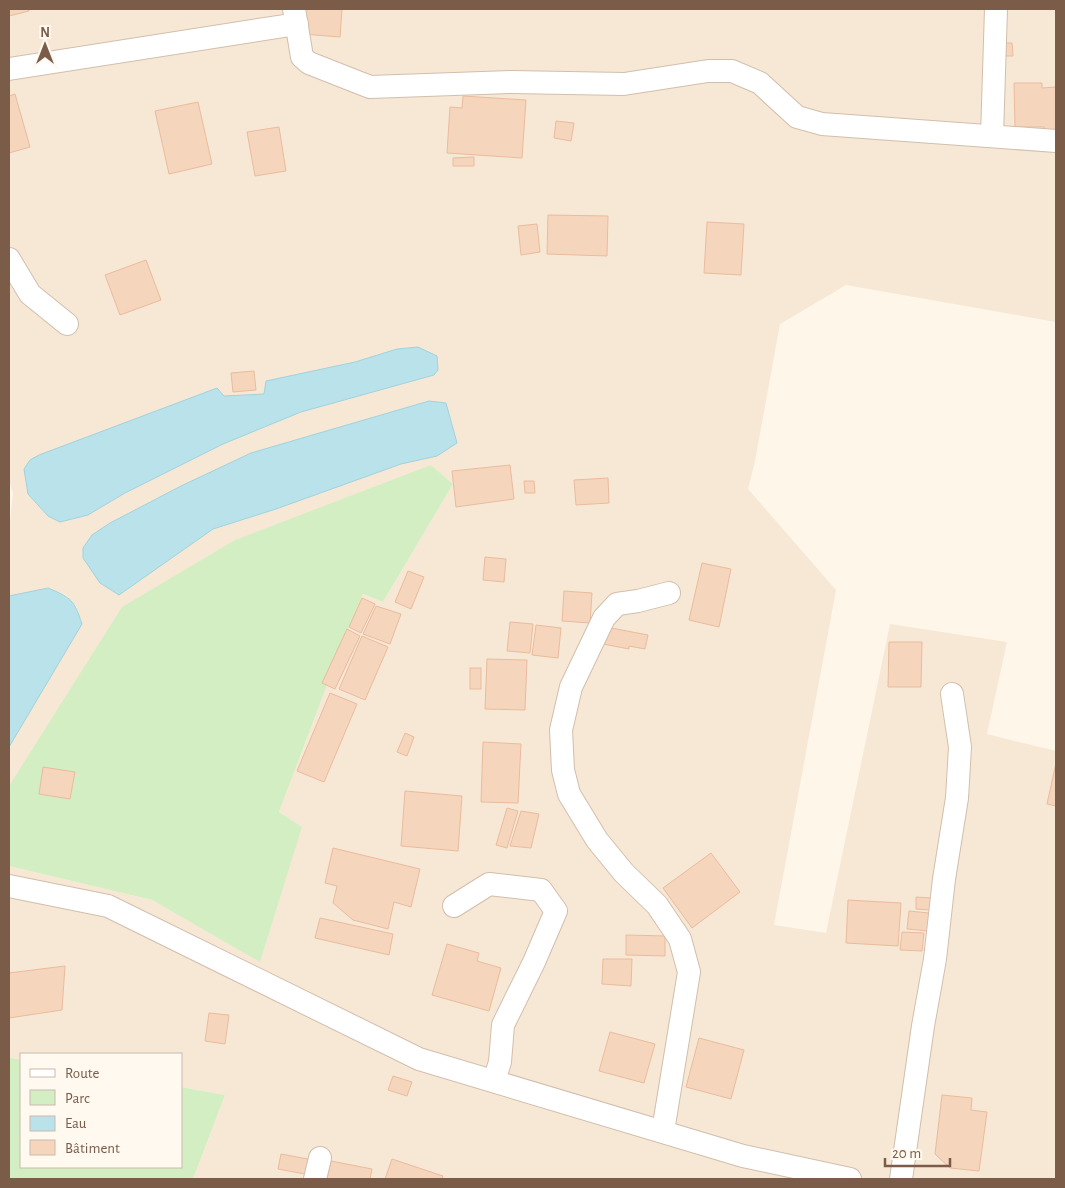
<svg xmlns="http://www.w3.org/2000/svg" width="1065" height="1188" font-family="'Alegreya Sans',sans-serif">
<rect width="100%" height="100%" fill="#fef6e8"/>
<path fill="#f7e8d6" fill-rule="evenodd" d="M9,9h1047v313l-210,-37 -66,39 -25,137 -7,28 88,101 -62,335 52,8 64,-309 117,18 -20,92 69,17v428h-863l32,-84 -44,-8v-33h-160v6l-12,-3v-191l143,34 108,61 41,-134 -22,-15 70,-185 14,-33 20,8 70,-118 -22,-19 -422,321v-39l73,-123 -6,-18 -10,-11 -18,-7 -39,8v-72l1,-1 3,-30 -4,-13zM397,349l37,26 -133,37 -78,32 -98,49 -37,22 -58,-55 9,-5 178,-67 6,8 42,-2 90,-32zM429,401l17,2 -9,53 -36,8 -125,45 -63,20 -94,66 -27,-60 18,-12 71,-37 70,-33z"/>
<g fill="#d4eec4">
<path d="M431,465l22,19 -70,118 -20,-8 -14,33 -70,185 23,15 -42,135 -108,-62 -143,-34v-80l113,-179 113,-67z"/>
<path d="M9,1057l12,3v107h160v-80l44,8 -32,84h-184z"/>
</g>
<g fill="#bae2ea" stroke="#9fd2dd">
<path d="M418,347l19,9 1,14 -4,5 -133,37 -78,32 -98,49 -37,22 -28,7 -12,-6 -20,-22 -4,-25 6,-9 9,-5 178,-67 7,8 40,-2 2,-13 89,-19 42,-13z"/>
<path d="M429,401l17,2 11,40 -20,13 -36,8 -125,45 -63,20 -94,66 -19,-12 -17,-25v-10l9,-13 18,-12 71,-37 70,-33z"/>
<path d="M48,588c24,10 26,12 34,36l-73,123v-151z"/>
</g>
<g fill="#f6d5bd" stroke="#eabb9c">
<path d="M9,9h19l1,2 -20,5z"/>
<path d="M304,9h38l-2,28 -37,-3z"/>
<path d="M999,43h13l1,13h-13z"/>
<path d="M1014,83h28v5l14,-1v44l-10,1 -2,-5h-29z"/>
<path d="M15,94l15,53 -21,6v-57z"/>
<path d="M463,96l63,4 -4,58 -75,-5 3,-46 12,1z"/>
<path d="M198,102l14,62 -43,10 -14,-63z"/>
<path d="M556,121l18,2 -3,18 -17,-3z"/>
<path d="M279,127l7,44 -31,5 -8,-44z"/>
<path d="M474,157v9h-21v-8z"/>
<path d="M548,215l60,1 -1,40 -60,-2z"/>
<path d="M707,222l37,2 -3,51 -37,-2z"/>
<path d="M537,224l3,28 -19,3 -3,-29z"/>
<path d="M146,260l15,40 -41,15 -15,-40z"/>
<path d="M254,371l2,19 -23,2 -2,-19z"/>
<path d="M510,465l4,34 -58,8 -4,-36z"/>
<path d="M608,478l1,25 -33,2 -2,-25z"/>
<path d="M524,481h10l1,12h-10z"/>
<path d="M485,557l21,2 -2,23 -21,-2z"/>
<path d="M702,563l29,6 -12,58 -30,-7z"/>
<path d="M408,571l16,6 -13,32 -16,-7z"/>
<path d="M564,591l28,2 -2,30 -28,-2z"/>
<path d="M362,598l13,6 -14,29 -12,-6z"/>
<path d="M376,606l25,8 -11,30 -27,-10z"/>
<path d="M510,622l23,2 -3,29 -23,-2z"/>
<path d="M536,625l25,3 -3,30 -26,-3z"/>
<path d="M606,627l42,8 -3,14 -16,-3v3l-26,-5z"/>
<path d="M347,629l13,7 -25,53 -13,-6z"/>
<path d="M362,636l26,11 -23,53 -26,-11z"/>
<path d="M889,642h33l-1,45h-33z"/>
<path d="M487,659l40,1 -2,50 -40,-1z"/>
<rect x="470" y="668" width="11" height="21"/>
<path d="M330,693l27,11 -33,78 -27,-11z"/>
<path d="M405,733l9,4 -7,19 -10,-4z"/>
<path d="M483,742l38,2 -3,59 -37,-1z"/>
<path d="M1056,763v43l-9,-2z"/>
<path d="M43,767l32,5 -5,27 -31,-5z"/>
<path d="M405,791l57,5 -4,55 -57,-5z"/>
<path d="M507,808l11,3 -11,37 -11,-3z"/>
<path d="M521,811l18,3 -8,34 -21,-2z"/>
<path d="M333,848l87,21 -9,38 -17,-5 -6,27 -35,-9 -20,-17 4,-17 -12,-3z"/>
<path d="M711,853l29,39 -48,36 -29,-40z"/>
<path d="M916,897l15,1v12l-15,-1z"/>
<path d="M848,900l53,3 -3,43 -52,-3z"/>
<path d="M909,911l20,2 -1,18 -21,-2z"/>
<path d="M320,918l73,16 -4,21 -74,-17z"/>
<path d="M902,932l22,1 -2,18 -22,-1z"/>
<path d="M626,935l39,1v20l-39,-1z"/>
<path d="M447,944l32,9 -2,8 24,7 -12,43 -57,-16z"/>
<path d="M603,959h29l-1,27 -29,-2z"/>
<path d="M65,966l-3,44 -53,8v-45z"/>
<path d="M209,1013l20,2 -4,29 -20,-3z"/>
<path d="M610,1032l45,12 -11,39 -45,-12z"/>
<path d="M699,1038l45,12 -13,49 -45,-12z"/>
<path d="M393,1076l19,6 -5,14 -19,-6z"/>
<path d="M942,1095l30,3 -1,12 16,2 -8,59 -29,-3 -15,-14z"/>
<path d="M281,1154l27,5 -3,15 -27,-5z"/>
<path d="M392,1159l51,17 -1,3h-57z"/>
<path d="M331,1161l41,8 -2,10h-43z"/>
</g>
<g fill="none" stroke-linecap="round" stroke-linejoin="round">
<g stroke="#d2beac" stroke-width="24">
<g id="minor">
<path d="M294,9l8,48 7,6 61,24 141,-5 113,2 84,-13h24l28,12 37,34 25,7 234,17"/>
<path d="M9,69l288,-45"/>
<path d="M992,136l4,-127"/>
<path d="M9,259l21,35 37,30"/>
<path d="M9,886l99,20 311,153 324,97 107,23"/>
<path d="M454,906l35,-22 52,6 15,21 -22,51 -31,63 -3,37 -6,19"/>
<path d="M663,1131l26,-159 -9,-33 -23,-34 -33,-32 -27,-33 -28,-46 -6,-24 -2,-40 10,-43 33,-69 13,-14 21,-3 31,-8"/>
<path d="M315,1179l5,-21"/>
<path d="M901,1179l22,-153 12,-67 9,-80 13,-81 3,-51 -8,-53"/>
</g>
</g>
<use href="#minor" stroke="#fff" stroke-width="22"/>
</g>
<rect width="1065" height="1188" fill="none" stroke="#7b5c49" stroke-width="20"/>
<rect x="20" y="1053" width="162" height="115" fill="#fff9f0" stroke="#cabaad"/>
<rect x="30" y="1069" width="25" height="8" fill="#ffffff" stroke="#cabaad"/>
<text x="65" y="1078" font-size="15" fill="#7b5c49">Route</text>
<rect x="30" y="1090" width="25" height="15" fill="#d4eec4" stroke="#cabaad"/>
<text x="65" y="1103" font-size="15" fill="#7b5c49">Parc</text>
<rect x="30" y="1116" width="25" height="15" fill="#bae2ea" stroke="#cabaad"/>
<text x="65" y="1128" font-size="15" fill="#7b5c49">Eau</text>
<rect x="30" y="1140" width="25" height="15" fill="#f6d5bd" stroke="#cabaad"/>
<text x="65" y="1153" font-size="15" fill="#7b5c49">Bâtiment</text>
<g transform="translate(45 45)" stroke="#fff9f0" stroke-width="4" paint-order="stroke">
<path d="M0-4L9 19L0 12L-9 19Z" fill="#7b5c49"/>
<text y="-8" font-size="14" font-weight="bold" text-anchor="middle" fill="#7b5c49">N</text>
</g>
<path d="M885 1158v8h65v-8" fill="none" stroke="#7b5c49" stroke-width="2.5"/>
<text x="892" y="1158" font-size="15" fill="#7b5c49" stroke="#fff9f0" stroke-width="4" paint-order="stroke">20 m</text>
</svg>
